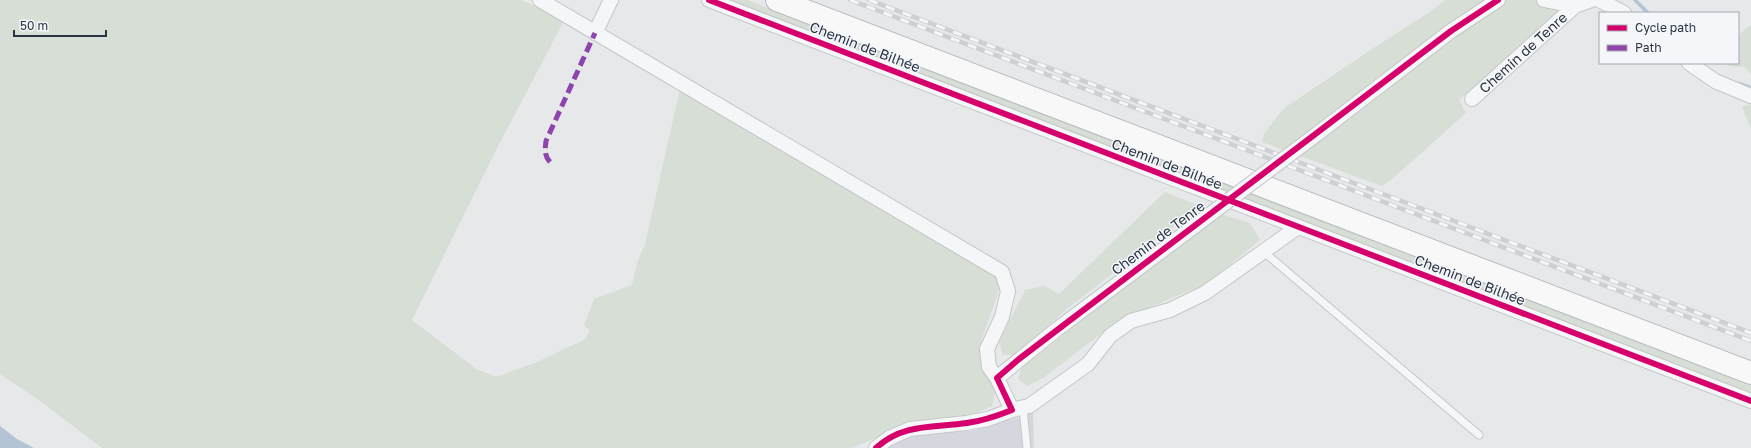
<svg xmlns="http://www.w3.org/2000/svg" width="1751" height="448" font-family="'Golos Text',sans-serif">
<rect width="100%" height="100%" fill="#e6e8ea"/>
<path fill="#d4d7dd" d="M1033,413l1,35h-146l27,-14 56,-3z"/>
<g fill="#d6ded6">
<path d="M0,0h521l44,19 -69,131 -84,170 64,49 20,8 41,-15 47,-22 6,-9 -6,-6 10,-26 38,-14 5,-22 8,-19 35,-155 315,185 5,14 -18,50 -3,14 1,6 15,34 -3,14 -19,9 -55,6 -66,27h-750l-66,-50 -36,-24z"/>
<path d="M721,0h26l1004,386v10z"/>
<path d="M1445,0h110l7,12 -103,88 7,13 -74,66 -10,7 -120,-44 2,-8 19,-25 89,-60 58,-37z"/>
<path d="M1751,25v49l-6,-7h-12l-11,-4h16v-28z"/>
<path d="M1751,104v25l-9,-22z"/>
<path d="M1165,192l35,14 -132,102 -53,47h-12l-4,-13 26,-52 19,-4 15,8z"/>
<path d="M1221,214l29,9 10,17 -54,44 -87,36 -76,58 -16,8 -9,-7 4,-12z"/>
</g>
<path fill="#b4c4d5" d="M0,426l17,13 17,9h-34z"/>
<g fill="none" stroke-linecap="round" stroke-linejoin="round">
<g stroke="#b4c4d5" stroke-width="3.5">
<path d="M1635,0l13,13"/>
<path d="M1740,84l9,3"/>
</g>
<g stroke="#c4c6c8" stroke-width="9">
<g id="lane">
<path d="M1264,252l215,183"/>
<path d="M1023,408l4,40"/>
</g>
</g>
<g stroke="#c4c6c8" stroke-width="16">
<g id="street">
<path d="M540,0l462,272 6,19 -6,26 -15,32 2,18 8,11 15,32"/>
<path d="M709,0l1042,401"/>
<path d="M1544,0l31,6"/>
<path d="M1599,0l25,13"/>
<path d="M595,33l16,-33"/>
<path d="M1689,63l26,18 36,15"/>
<path id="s1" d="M1472,99l103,-93 17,-6"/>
<path d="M1317,134l134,-103 47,-31"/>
<path d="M997,378l59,-48 140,-105"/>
<path d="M876,448l13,-10 21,-9 56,-6 22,-4 24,-9 17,-4 59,-42 22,-28 21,-15 39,-11 35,-17 93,-66"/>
</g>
</g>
<g stroke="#b8bbbf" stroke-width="24">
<path id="highway" d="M777,0l974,373"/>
</g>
<use href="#lane" stroke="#f5f6f7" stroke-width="7"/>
<use href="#street" stroke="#f5f6f7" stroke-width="14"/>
<use href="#highway" stroke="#f8f8f8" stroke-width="22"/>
<g stroke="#cecfd2" stroke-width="4.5">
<g id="rail">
<path d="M850,0l901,341"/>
<path d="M869,0l882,333"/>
</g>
</g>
<use href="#rail" stroke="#f4f6f9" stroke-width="3" stroke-dasharray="9" stroke-linecap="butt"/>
<g stroke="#c4c6c8" stroke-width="16" stroke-linecap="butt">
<path id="street-bridge" d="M1196,225l121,-91"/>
</g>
<use href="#street-bridge" stroke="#f5f6f7" stroke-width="14"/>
<path stroke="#8e44ad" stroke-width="5" stroke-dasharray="10 5" stroke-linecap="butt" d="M550,162c-6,-7 -5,-12 -4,-21l49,-108"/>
<g stroke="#f4f6f9" stroke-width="8">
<g id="cycleway">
<path d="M709,0l1042,401"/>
<path d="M876,448c27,-25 57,-20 91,-25 16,-2 30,-7 45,-13l-15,-32 22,-19 432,-328 47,-31"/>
</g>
</g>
<use href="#cycleway" stroke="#d6006c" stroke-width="6"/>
</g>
<g text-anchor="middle" stroke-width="3" stroke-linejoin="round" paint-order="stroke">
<g font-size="14" fill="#2b3445" stroke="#f4f6f9">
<text transform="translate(865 47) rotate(21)" y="5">Chemin de Bilhée</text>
<text dy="5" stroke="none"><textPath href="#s1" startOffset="69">Chemin de Tenre</textPath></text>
<text transform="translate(1167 164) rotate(21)" y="5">Chemin de Bilhée</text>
<text transform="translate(1158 238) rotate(-37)" y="5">Chemin de Tenre</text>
<text transform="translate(1470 280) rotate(21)" y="5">Chemin de Bilhée</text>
</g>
</g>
<rect x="1599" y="12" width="140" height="52" fill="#f4f6f9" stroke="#a4a8b1"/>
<rect x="1607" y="25" width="20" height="6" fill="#d6006c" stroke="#a4a8b1"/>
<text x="1635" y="32" font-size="12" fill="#2b3445">Cycle path</text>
<rect x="1607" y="45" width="20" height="6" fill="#8e44ad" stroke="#a4a8b1"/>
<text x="1635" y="52" font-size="12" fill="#2b3445">Path</text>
<path d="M14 30v6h92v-6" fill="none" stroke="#2b3445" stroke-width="2"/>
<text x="20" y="30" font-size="12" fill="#2b3445" stroke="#f4f6f9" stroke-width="3" paint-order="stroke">50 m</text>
</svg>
